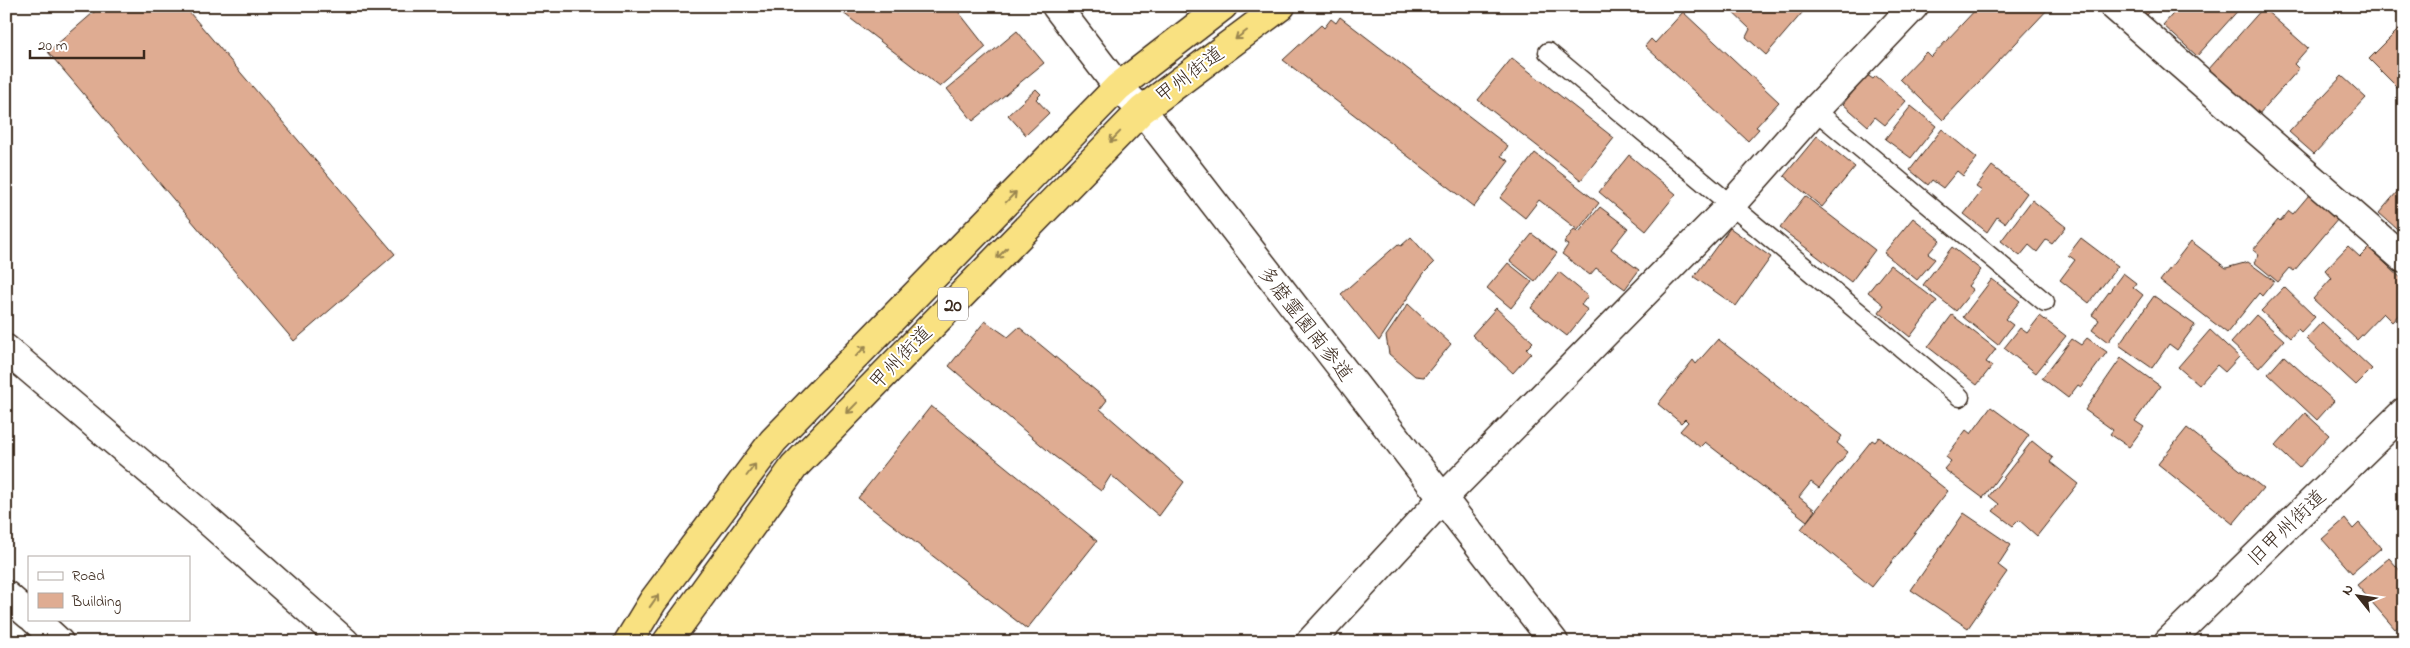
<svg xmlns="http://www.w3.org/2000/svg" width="2410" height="648" font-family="'Indie Flower','Klee One',sans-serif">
<rect width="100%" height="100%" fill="#fff"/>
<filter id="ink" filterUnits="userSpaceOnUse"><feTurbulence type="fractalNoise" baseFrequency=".02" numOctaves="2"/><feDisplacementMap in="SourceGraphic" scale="10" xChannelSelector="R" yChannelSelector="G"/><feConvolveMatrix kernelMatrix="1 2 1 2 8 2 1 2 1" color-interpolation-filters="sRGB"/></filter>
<g filter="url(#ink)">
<g fill="#dfac92" stroke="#3b2a1e">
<path d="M101,6h83l211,248 -101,87 -246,-289z"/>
<path d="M834,6h120l32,41 -46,40z"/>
<path d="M1726,6h82l-42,49 -20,-18 4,-8z"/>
<path d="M1979,6h72l-108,114 -43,-41 26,-27 5,5z"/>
<path d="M2137,6h18l-8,9z"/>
<path d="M2180,6h62l-45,50 -34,-31z"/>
<path d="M2263,8l45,40 -14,16 5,5 -41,46 -50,-45z"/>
<path d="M1683,12l96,90 -23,25 3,2 -11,12 -103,-95 6,-7 4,4z"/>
<path d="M1340,17l168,129 -7,10 8,5 -35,46 -191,-147 38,-35 3,3 7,-9 5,4z"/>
<path d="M2404,24v70l-35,-35z"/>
<path d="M1017,31l27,32 -71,58 -26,-32z"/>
<path d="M1512,58l102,80 -33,42 -103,-80z"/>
<path d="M1867,75l6,4 3,-3 30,25 -21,24 -10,-8 -7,9 -25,-22z"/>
<path d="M2342,76l24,22 -52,56 -25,-22z"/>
<path d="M1036,89l5,5 -5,5 13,14 -23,22 -18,-20z"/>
<path d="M1911,106l25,20 -25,32 -26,-19z"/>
<path d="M1942,129l35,29 -14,18 -6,-5 -14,17 -11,-8 -4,5 -18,-15z"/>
<path d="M1817,136l38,31 -33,40 -38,-31z"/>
<path d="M1535,153l64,50 -21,27 -39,-30 -14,18 -25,-20z"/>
<path d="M1629,155l47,39 -30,37 -47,-39z"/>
<path d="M1992,166l35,27 -22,30 -8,-6 -10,15 -23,-18 18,-23 -6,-4z"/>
<path d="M2403,185h1v50l-25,-22z"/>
<path d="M2309,195l29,24 -44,52 -4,-3 -12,14 -24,-20 5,-7 -6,-5 25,-30 2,2 9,-11 4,3z"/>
<path d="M1805,196l70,54 -24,32 -71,-54z"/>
<path d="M2032,200l34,27 -14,17 -6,-4 -9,12 -8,-7 -9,11 -19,-15z"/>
<path d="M1600,207l28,21 -17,21 28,21 -14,19 -29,-21 -6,7 -28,-21 6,-9 -4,-2 10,-14 5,3z"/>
<path d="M1913,218l27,22 -12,14 7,5 -18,21 -33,-27z"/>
<path d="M1730,228l41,29 -35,49 -42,-29z"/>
<path d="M1532,234l25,19 -22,28 -25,-20z"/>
<path d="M1411,237l23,26 -10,10 -45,68 -38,-47 57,-50 3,2z"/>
<path d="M2081,238l37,28 -29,37 -29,-23 15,-20 -7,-5z"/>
<path d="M2191,241l35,27 22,-6 26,19 -12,15 -3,-3 -32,40 -67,-52z"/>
<path d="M2348,246l12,11 9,-9 35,33v8l-6,5 6,5v10l-12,13 -9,-9 -26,27 -44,-41 19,-21 -7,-8z"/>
<path d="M1952,247l29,23 -13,16 5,4 -17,21 -33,-26z"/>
<path d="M1508,263l24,19 -21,26 -24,-20z"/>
<path d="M1890,265l47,36 -27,36 -31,-25 5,-7 -16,-13z"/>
<path d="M1559,272l29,24 -7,9 7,5 -21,26 -36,-28z"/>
<path d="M2123,273l13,10 -3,4 10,8 -35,47 -16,-12 7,-10 -7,-5z"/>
<path d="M1992,279l28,22 -15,18 8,6 -15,20 -35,-28z"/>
<path d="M2284,287l31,30 -14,15 -3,-3 -8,9 -29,-27z"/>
<path d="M2154,296l41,29 -18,25 -8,-6 -17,24 -33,-23z"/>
<path d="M1408,304l43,40 -27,33 -9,-1 -26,-22 -3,-18z"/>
<path d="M1496,308l37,34 -7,7 5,4 -18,20 -41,-38z"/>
<path d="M1952,315l44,34 -10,13 6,4 -15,19 -49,-38z"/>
<path d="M2256,315l28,25 -25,28 -28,-25z"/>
<path d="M2040,316l26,20 -30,37 -32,-25 16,-20 7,5z"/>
<path d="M985,321l23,16 11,-10 88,73 -7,9 84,73 -25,34 -48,-41 -10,16 -47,-35 -105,-90z"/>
<path d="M2322,322l50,47 -16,16 -50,-46z"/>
<path d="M2210,330l29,27 -14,15 -8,-7 -18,20 -21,-18z"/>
<path d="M2087,338l20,14 -26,35 -3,-2 -10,13 -26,-20 30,-39 9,6z"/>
<path d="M1718,339l124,97 -5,7 11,9 -29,36 -8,-6 -12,15 16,13 -8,11 -102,-79 -5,5 -20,-16 8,-9 -3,-3 -4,4 -23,-19 35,-44 3,4z"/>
<path d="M2284,356l50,45 -17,19 -49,-46z"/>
<path d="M2121,358l39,28 -25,35 9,6 -15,20 -19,-13 3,-4 -28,-20z"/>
<path d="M931,406l166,135 -70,88 -169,-131z"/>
<path d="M1991,407l38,28 -46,63 -39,-29 7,-8 -5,-4 20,-27 5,4z"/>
<path d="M2305,413l24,22 -30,33 -24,-22z"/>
<path d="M2187,428l76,60 -30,36 -75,-60z"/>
<path d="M1879,437l69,54 -76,96 -71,-58 71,-89 3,2z"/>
<path d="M2032,441l21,17 -3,4 28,22 -41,52 -18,-16 -6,6 -20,-15 6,-7 -10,-8z"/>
<path d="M1964,513l47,32 -13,20 9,7 -39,56 -57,-38z"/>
<path d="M2345,519l8,10 6,-6 22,25 -29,25 -30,-34z"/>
<path d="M2389,558l15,17v46l-9,8 -38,-44z"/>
</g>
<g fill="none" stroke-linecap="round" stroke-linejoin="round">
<g stroke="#3b2a1e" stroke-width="21">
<g id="lane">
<path d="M1548,52l412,345"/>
<path d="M1815,110l230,192"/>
</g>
</g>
<g stroke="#3b2a1e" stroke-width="31">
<g id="street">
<path d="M2114,6l290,253"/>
<path d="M6,349l191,162 148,131"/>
<path d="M6,595l23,20"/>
<path d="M34,619l25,23"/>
<path d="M1310,642l132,-143 289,-294 84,-95 99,-104"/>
</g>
</g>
<g stroke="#3b2a1e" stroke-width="31">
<g id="secondary">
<path d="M1056,6l62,81 24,23 412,532"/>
<path d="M2168,642l236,-230"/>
</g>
</g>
<g stroke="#3b2a1e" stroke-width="31">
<g id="highway">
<path d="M628,642l25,-41 120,-160 345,-354 105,-81"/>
<path d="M667,642l127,-175 348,-357 139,-104"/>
</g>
</g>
<use href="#lane" stroke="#fff" stroke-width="18"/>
<use href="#street" stroke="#fff" stroke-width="28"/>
<use href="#secondary" stroke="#fff" stroke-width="28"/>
<use href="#highway" stroke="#f9e181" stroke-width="28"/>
</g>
<defs><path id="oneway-shaft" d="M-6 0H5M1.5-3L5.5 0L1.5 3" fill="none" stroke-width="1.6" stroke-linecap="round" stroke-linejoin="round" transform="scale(1.25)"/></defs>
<g stroke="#9a8650">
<use href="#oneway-shaft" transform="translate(1241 35) rotate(143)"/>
<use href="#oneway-shaft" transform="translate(1115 137) rotate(134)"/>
<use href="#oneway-shaft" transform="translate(1011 197) rotate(-46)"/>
<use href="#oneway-shaft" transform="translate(1002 253) rotate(134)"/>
<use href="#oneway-shaft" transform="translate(861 351) rotate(-46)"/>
<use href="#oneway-shaft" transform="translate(852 408) rotate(134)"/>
<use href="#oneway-shaft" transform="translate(751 470) rotate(-53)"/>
<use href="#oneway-shaft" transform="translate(654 601) rotate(-55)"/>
</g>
</g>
<g text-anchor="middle" stroke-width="4" stroke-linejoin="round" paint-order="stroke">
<rect fill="#fff" stroke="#766a62" stroke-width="1" x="938" y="287.5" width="30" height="33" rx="4"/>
<g font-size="19" font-weight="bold" fill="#3b2a1e">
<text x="953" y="311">20</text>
</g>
<g font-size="20" fill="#3b2a1e" stroke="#fff">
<text transform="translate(1189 74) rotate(-37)" y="7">甲州街道</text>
<text transform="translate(1306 323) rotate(52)" y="7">多磨霊園南参道</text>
<text transform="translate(900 357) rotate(-46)" y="7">甲州街道</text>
<text transform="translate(2286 527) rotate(-44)" y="7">旧甲州街道</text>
</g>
</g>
<rect width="2410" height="648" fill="none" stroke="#fff" stroke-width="25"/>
<rect x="12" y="12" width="2385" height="623" fill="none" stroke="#3b2a1e" stroke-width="2" filter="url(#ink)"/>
<rect x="28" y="556" width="162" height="65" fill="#ffffff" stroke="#b1aaa5"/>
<rect x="38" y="572" width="25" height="8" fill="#ffffff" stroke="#b1aaa5"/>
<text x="72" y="580" font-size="15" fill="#3b2a1e">Road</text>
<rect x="38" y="593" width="25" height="15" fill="#dfac92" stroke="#b1aaa5"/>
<text x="72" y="606" font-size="15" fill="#3b2a1e">Building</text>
<g transform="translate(2358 596) rotate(300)" stroke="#ffffff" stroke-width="4" paint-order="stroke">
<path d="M0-4L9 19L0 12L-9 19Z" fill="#3b2a1e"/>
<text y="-8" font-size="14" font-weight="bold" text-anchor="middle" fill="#3b2a1e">N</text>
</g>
<path d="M30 50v8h114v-8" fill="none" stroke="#3b2a1e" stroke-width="2.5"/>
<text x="38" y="50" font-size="15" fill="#3b2a1e" stroke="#ffffff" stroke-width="4" paint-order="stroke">20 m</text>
</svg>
